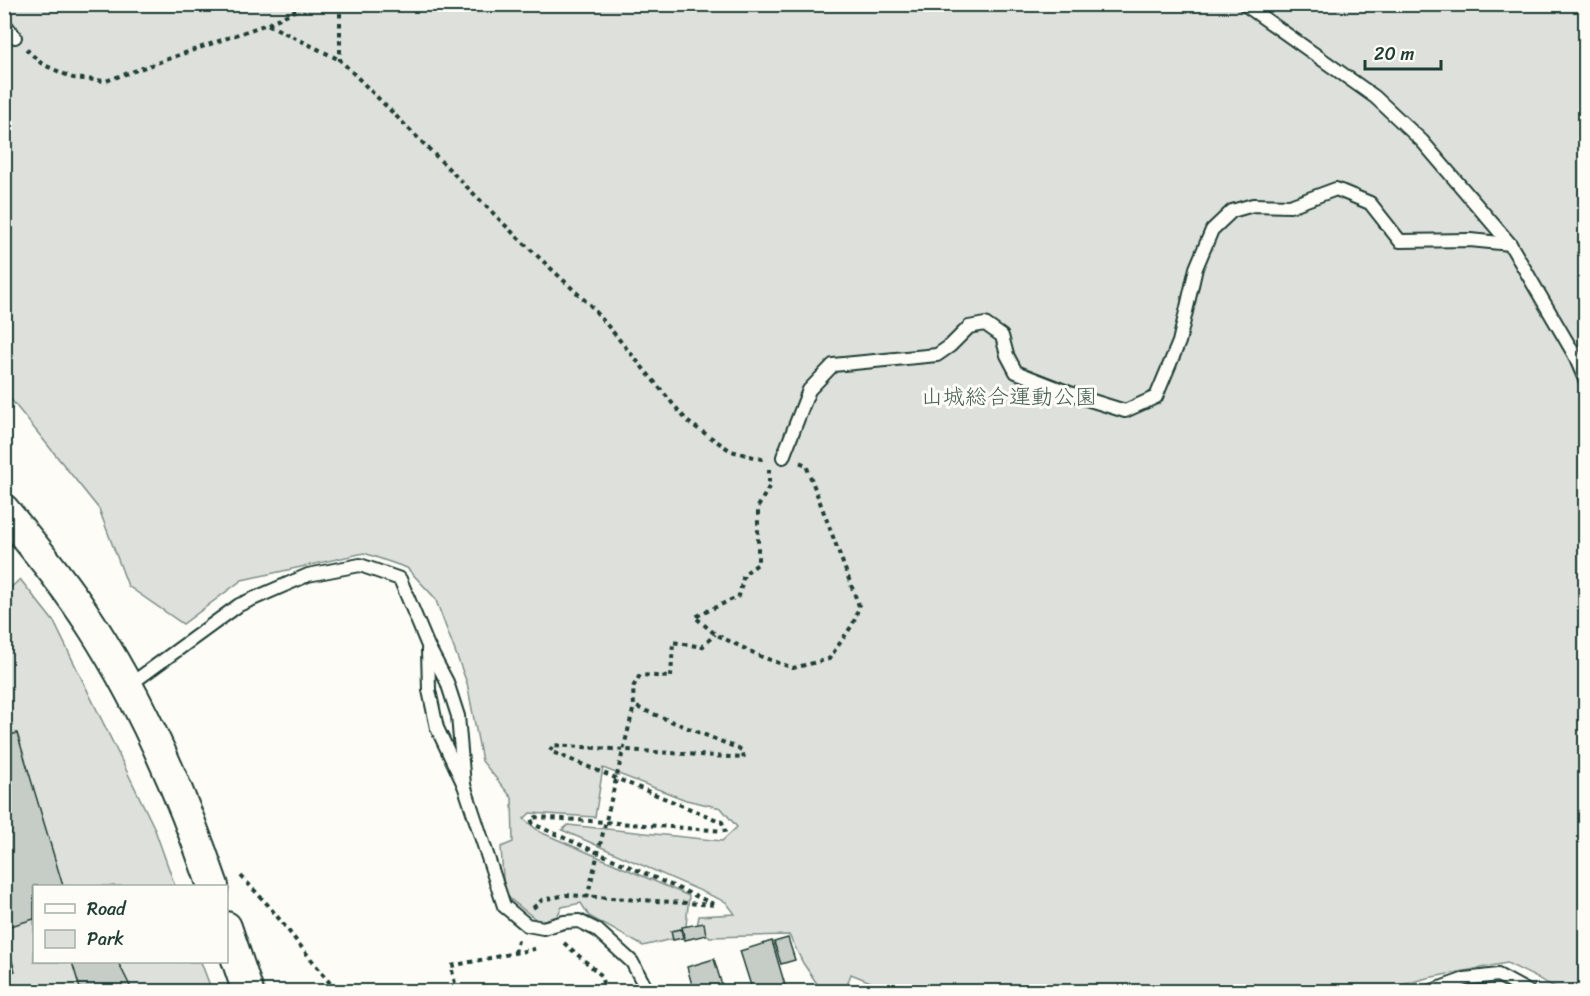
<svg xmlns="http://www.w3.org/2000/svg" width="1590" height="996" font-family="Sriracha,'Klee One',sans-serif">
<rect width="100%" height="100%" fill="#fdfcf7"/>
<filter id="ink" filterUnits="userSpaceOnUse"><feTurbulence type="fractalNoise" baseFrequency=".0167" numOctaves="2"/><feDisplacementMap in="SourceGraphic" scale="12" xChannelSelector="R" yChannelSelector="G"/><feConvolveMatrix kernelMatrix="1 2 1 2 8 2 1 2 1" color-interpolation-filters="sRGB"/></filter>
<g filter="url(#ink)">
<g fill="#dde0db" stroke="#7e8e88" stroke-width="1.5">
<path d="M5,5h1580v986h-22l-56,-28 -80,15 -50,14h-482l-44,-18 -6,17h-23l-19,-28 -14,-28 -79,2 -13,-10 2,-11 36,-2 -9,-12 -164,-72 6,-5 154,16 15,-14 -16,-19 -35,-8 -83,-32 -8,49 -65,-4 -6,6 16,13 149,64 -4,40 -42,10 -54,-30 -8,-13 -19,4 -6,11 -18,3 -34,-27 -3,-47 12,-5 -1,-44 -30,-37 -15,-78 -32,-85 -28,-30 -43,-15 -122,27 -59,44 -55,-38 -29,-77 -94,-117z"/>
<path d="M20,579l34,43 100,205 21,59h-141v76h167l11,29 -207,1 -1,-398z"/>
</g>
<g fill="#c6cdc7" stroke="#1f3d34" stroke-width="1.5">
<path d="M17,733l46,153h-29v33l-30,9v-191z"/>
<path d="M704,923l2,12 -21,5 -3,-13z"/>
<path d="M681,929l2,9 -10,2 -2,-9z"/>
<path d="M4,935l11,36 -11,3z"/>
<path d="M788,938l7,22 -14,4 -7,-22z"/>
<path d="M772,941l15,51h-34l-13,-41z"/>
<path d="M714,959l10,33h-30l-7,-25z"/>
<path d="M72,962h46l15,30h-52z"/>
</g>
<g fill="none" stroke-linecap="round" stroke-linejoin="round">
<g stroke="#1f3d34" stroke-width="16">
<g id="service">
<path d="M1244,4l131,93 47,44 88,103 64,110 12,28"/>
<path d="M4,23l11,14"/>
<path d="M783,457l26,-67 24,-25 104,-10 13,-9 19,-19 16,-3 17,12 5,19 9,17 67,26 42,13 31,-14 23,-55 17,-74 16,-38 20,-19 21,-6 37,1 46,-17 34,14 30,38 70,-1 40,4"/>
<path d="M428,650l1,40 8,38 27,57 40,121 23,19 16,3 21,-6 15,-1 18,9 35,32 16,30"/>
<path d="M128,686l111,-81 69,-30 52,-10 40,14 28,67 19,36 11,34 6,69"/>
<path d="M1429,992l36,-13 33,-4 31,17"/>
</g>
</g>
<g stroke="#1f3d34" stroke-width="34">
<g id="tertiary">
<path d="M4,510c31,38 62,75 88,116 51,79 91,172 121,260"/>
<path d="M226,927l22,65"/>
</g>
</g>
<g stroke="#1f3d34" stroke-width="4" stroke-dasharray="4.5 4.5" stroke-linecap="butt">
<path d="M340,4v56l173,173 79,74 96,115 43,29 34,9"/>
<path d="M268,24l40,-20"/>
<path d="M26,49l16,15 31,14 33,3 161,-57 73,36"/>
<path d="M769,469v18l-11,20v57l-14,10 -5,22 -44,21 20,17 47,23 31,11 36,-9 24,-35 6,-18 -53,-141 -7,-3"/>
<path d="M241,876l27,29 69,87"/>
<path d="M587,898l47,-192"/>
<path d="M533,908l9,-8 24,-5 150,10 -183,-81 -2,-5 6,-2 188,14 -3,-9 -172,-71 3,-6 191,13 -2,-8 -108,-44 -1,-19 7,-12 31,2 2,-35 29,5 13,-13"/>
<path d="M564,943l37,32 4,17"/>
<path d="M515,953l3,-13"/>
<path d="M457,992l-6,-26 88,-18"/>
</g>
<use href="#service" stroke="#fdfcf7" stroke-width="12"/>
<use href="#tertiary" stroke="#fdfcf7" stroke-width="30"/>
</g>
</g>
<g text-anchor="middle" stroke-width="6" stroke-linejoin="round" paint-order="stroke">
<g font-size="22" fill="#455e55" stroke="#fdfcf7">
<text x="1009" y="404">山城総合運動公園</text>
</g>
</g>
<rect width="1590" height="996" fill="none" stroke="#fdfcf7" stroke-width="24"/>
<rect x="12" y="12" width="1566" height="972" fill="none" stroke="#1f3d34" stroke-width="2" filter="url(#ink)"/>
<rect x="33" y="885" width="195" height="78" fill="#fdfcf7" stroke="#a4b0a9" stroke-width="1.5"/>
<rect x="45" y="904" width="30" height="9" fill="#fdfcf7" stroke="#a4b0a9" stroke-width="1.5"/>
<text x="87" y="915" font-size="18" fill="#1f3d34">Road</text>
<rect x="45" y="930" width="30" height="18" fill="#dde0db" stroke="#a4b0a9" stroke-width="1.5"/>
<text x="87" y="945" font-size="18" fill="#1f3d34">Park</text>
<path d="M1365 60v9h76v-9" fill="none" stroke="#1f3d34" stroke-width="3"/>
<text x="1374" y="60" font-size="18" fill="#1f3d34" stroke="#fdfcf7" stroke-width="4.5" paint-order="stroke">20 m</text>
</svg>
